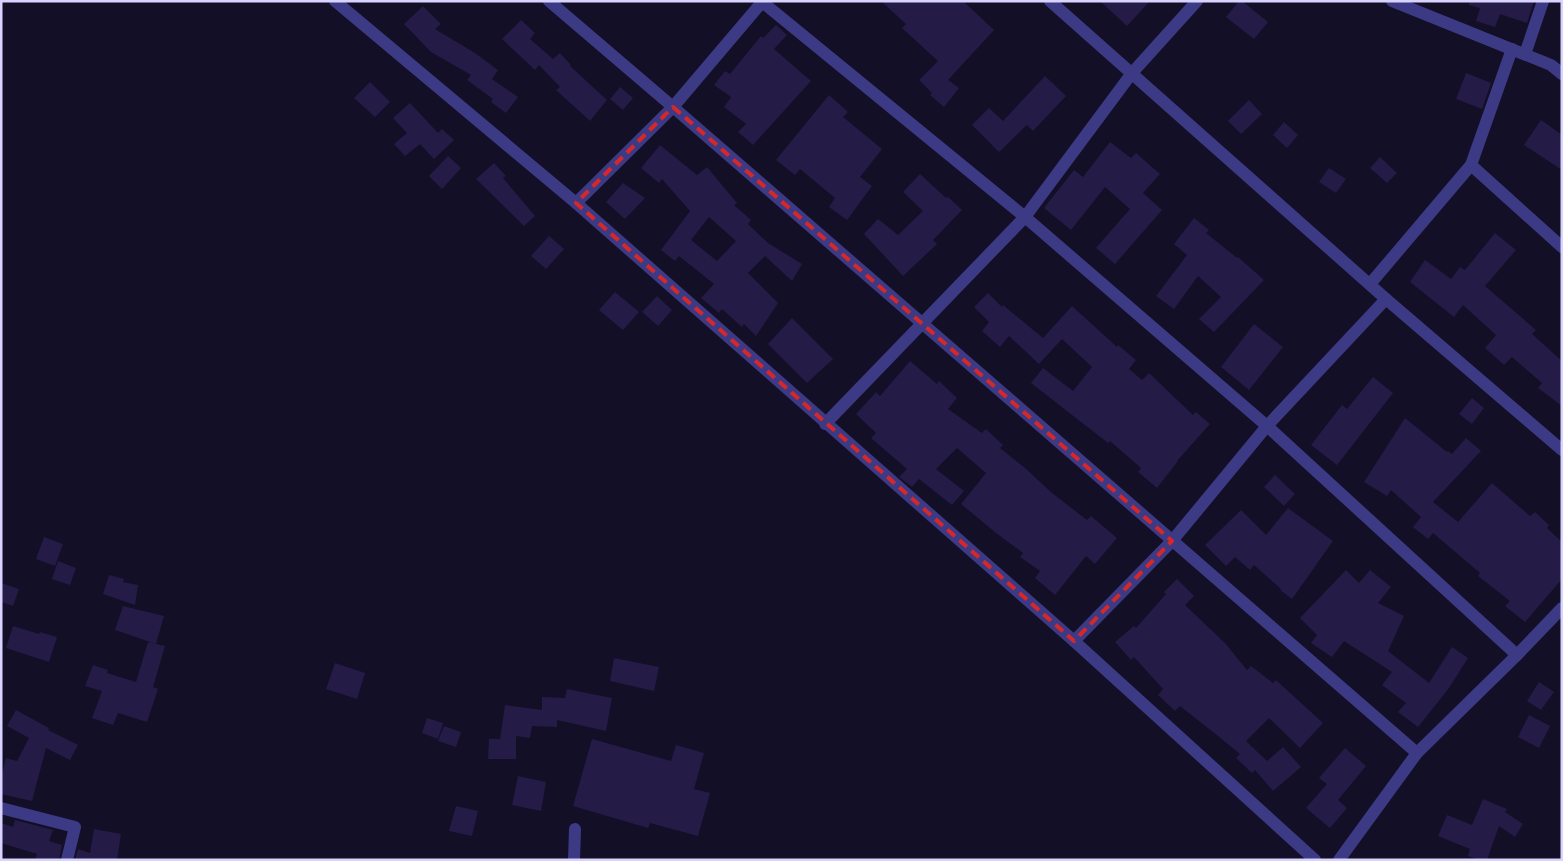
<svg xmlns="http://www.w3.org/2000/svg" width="1563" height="861" font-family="'Titillium Web',sans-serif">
<rect width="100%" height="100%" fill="#130f26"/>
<g fill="#241b47" fill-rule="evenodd">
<path d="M881,1h82l31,29 -46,50 11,8 -15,19 -14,-12 2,-2 -13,-13 19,-19 -36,-33 4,-4z"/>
<path d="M1100,1h50l-23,25z"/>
<path d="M1239,1h3l26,21 -14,17 -28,-22z"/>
<path d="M1469,1h65l-7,22 -27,-9 -5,13 -19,-6 4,-13 -11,-3z"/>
<path d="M423,6l18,18 -6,5 40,24 23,17 -6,9 26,18 -12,16 -15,-11 2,-3 -26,-19 4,-5 -40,-23 -27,-28z"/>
<path d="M521,20l14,13 -5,6 23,20 7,-6 11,12 -1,1 37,34 -17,21 -34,-31 4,-3 -21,-22 -4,5 -33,-31z"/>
<path d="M776,25l11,10 -13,14 37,32 -58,64 -15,-13 8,-8 -22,-17 7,-10 -17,-12 11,-14 5,3 31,-38 2,2z"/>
<path d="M1466,73l25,10 -9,26 -26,-10z"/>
<path d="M1045,76l21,20 -33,35 -6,-6 -28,27 -27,-27 17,-17 14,13z"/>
<path d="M370,82l20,20 -15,15 -21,-19z"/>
<path d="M620,87l13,11 -10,12 -13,-11z"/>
<path d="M829,95l19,17 -5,5 39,32 -22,28 12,9 -25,34 -18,-13 6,-9 -35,-29 -5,6 -19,-15z"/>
<path d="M1249,100l13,14 -21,20 -13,-13z"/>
<path d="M410,103l28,30 4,-4 12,11 -20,19 -14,-15 -15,12 -11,-12 13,-11 -14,-15z"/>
<path d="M1541,120l21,15v35l-38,-25z"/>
<path d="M1284,122l14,13 -11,13 -14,-13z"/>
<path d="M1110,142l21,16 5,-5 24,21 -17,19 19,17 -47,54 -19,-16 34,-39 -25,-22 -34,43 -27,-22 30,-38 9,7z"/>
<path d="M660,145l37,30 10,-8 30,36 -3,2 17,15 -3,4 20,19 34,21 -10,17 -27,-25 -17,17 30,30 -22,33 -12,-12 -2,3 -20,-18 -3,4 -18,-15 13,-14 -35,-28 -4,5 -14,-11 29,-39 -28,-32 -3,4 -18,-15zM709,217l27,24 -19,20 -26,-21z"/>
<path d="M448,156l13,12 -19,21 -13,-13z"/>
<path d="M1380,157l17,16 -10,10 -17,-15z"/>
<path d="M494,163l12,13 -3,2 32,38 -11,10 -48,-47z"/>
<path d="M1329,168l17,11 -10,14 -17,-11z"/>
<path d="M920,174l26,24 2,-1 14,13 -29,30 4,4 -34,32 -39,-42 14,-15 20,16 25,-24 -20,-19z"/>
<path d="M623,183l22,15 -20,21 -19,-17z"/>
<path d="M1194,218l15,12 -3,3 31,25 1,-1 26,23 -50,52 -15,-13 22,-22 -23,-21 -24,33 -18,-13 31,-41 -13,-11z"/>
<path d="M1495,233l21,17 -31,36 51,44 -4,4 30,27v45l-24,-18 4,-5 -30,-26 -8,8 -19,-17 11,-13 -33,-30 -9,12 -44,-35 15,-22 26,19 9,-12 5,3z"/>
<path d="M549,236l15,13 -18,20 -15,-13z"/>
<path d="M615,292l24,20 -16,18 -24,-20z"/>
<path d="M988,293l14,14 1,-2 40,33 29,-32 45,41 1,-2 18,15 -7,9 13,11 7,-7 44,42 3,-3 14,12 -33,37h1l-21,27 -19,-16 3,-4 -31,-27 -2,2 -77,-60 12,-15 30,23 19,-24 -30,-28 -23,25 -30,-28 -9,11 -18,-16 7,-9 -15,-15z"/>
<path d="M657,296l15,14 -14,16 -16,-14z"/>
<path d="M792,318l41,41 -26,24 -39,-39z"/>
<path d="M1254,324l29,23 -34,43 -28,-23z"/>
<path d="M910,361l27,23 2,-3 18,17 -9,11 34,24 4,-4 17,16 -3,3 25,20 27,25 35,27 4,-4 26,22 -22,26 -9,-8 -31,39 -20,-17 5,-7 -20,-14 3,-4 -27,-20 -35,-29 25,-31 -29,-25 -21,21 28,22 -12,14 -33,-26 -7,8 -13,-10 8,-8 -36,-31 5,-5 -20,-19 20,-22 4,4z"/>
<path d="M1373,377l20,16 -56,72 -26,-20 31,-40 5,4z"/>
<path d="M1472,398l12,10 -12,16 -13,-10z"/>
<path d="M1405,418l42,34 1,-1 4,3 14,-16 15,13 -48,51 25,20 34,-39 38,33 5,-4 14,13 -2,3 15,14v37l-37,43 -20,-16 5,-5 -32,-25 2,-3 -47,-40 -5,6 -15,-12 8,-10 -30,-27 -4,6 -23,-14z"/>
<path d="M1275,475l20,19 -11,12 -20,-19z"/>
<path d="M1288,508l45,33 -41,58 -12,-9 1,-1 -27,-24 -4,5 -15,-13 -9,9 -21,-21 36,-35 25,25z"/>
<path d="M44,537l19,7 -8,22 -19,-7z"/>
<path d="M58,561l18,7 -6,17 -18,-6z"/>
<path d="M1346,570l13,13 11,-13 21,17 -13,16 26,13 -16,35 41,32 23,-36 16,11 -19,30 -31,39 -20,-15 8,-9 -24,-18 10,-13 -48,-31 -12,16 -21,-14 6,-8 -17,-17z"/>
<path d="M109,575l15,4 -1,3 15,3 -3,20 -32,-11z"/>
<path d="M1177,579l17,17 -9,9 40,38 22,27 4,-4 22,17 3,-3 47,43 -23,25 -31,-30 -23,23 21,20 16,-14 18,20 -28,24 -18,-21 -3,3 -16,-15 4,-4 -22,-18 -38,-30 -5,5 -17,-16 5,-6 -29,-32 -3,3 -16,-18 19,-16 2,2 30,-34 -2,-2z"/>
<path d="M1,583l18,6 -6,17 -12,-4z"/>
<path d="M123,606l41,10 -8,28 9,2 -12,41 5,2 -11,33 -29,-9 -5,12 -21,-7 10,-27 -17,-5 8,-21 15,5 -1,3 29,9 12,-40 8,2 -41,-14z"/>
<path d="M13,626l26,8 1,-2 17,5 -8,25 -43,-14z"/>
<path d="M614,658l45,9 -5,24 -44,-10z"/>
<path d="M335,663l30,10 -8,26 -31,-10z"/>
<path d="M1539,682l15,10 -13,18 -14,-9z"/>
<path d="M567,689l45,9 -6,33 -49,-11v7l-25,-1 -2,12 -14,-2v23h-28l1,-20h11l5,-34 37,5v-13l23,1z"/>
<path d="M16,710l33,18 -1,2 30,15 -8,15 -24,-12 -14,53 -31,-7v-16l5,-20 11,3 12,-23 -22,-12z"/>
<path d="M1529,715l21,11 -11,22 -21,-11z"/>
<path d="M427,718l16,5 -5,16 -16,-6z"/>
<path d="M444,726l17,6 -5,15 -18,-6z"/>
<path d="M592,739l79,22 5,-16 28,8 -10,36 16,4 -12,43 -48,-13 -2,5 -75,-22z"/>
<path d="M1345,748l21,18 -28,34 9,8 -17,20 -24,-20 21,-24 -8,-6z"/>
<path d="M518,776l28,6 -5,29 -29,-6z"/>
<path d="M1483,799l24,10 -2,3 18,12 -8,13 -16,-11 -12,34h-7l-12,-4 2,-7 -32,-13 9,-21 25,10z"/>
<path d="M456,806l22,5 -6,25 -23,-5z"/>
<path d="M15,820l38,10 -4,11 13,4 -3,15h-24l2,-6 -36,-11v-20l12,4z"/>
<path d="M94,829l27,5 -4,26h-42l3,-11 12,4z"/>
</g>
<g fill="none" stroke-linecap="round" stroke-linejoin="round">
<g stroke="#3d3a85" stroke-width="12">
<path d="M335,1l241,202 498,438 241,219"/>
<path d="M549,1l124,106 744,646"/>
<path d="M761,1l264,216 242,209 250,229"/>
<path d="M1050,1l336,298 176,151"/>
<path d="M1392,1l159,64 11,9"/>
<path d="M1525,54l18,-53"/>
<path d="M1471,165l91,82"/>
<path d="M576,203l97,-96 90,-106"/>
<path d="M1370,284l101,-119 41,-116"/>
<path d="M825,424l200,-207 107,-144 65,-72"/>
<path d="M1074,641l98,-100 95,-115 119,-127"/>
<path d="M1,808l74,19 -8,33"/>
<path d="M574,860l1,-31"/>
<path d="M1339,860l78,-107 100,-98 45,-47"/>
</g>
</g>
<path fill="none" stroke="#d62828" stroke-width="4" stroke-dasharray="10 6" stroke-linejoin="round" d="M673,107l499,434 -98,100 -498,-438z"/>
<rect width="1563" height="861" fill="none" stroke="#d9d4ff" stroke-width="5"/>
</svg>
